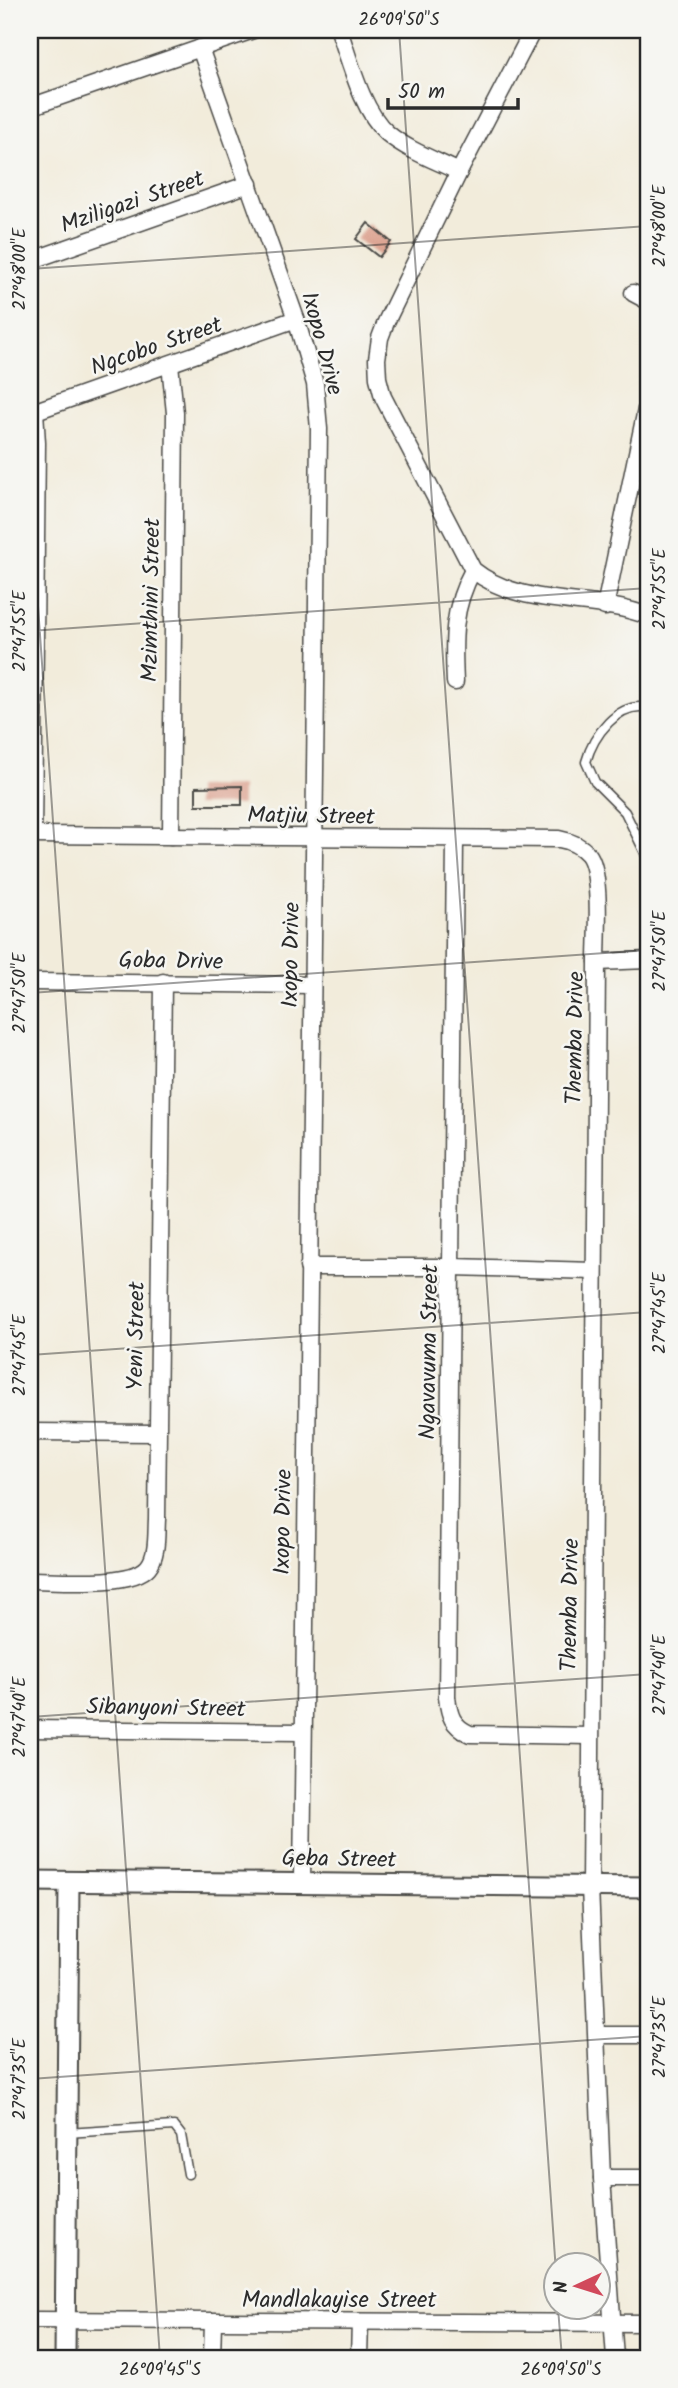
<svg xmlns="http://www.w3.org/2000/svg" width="678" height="2388" font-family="Kalam,sans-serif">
<rect width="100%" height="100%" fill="#f6f6f2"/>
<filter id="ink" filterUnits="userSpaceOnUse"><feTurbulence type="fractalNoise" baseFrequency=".0143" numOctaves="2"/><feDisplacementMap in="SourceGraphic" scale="14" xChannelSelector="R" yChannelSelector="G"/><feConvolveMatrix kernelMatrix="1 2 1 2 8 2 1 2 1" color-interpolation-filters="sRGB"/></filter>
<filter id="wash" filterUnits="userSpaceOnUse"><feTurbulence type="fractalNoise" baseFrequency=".00686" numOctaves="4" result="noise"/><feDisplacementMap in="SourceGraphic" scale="28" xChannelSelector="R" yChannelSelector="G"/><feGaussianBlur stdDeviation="1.57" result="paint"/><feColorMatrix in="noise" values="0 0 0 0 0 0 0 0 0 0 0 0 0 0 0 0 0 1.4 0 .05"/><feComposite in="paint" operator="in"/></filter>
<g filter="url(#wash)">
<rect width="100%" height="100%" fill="#f2ecdb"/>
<g id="blocks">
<g fill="#dca391">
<path d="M368,223l23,19 -12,15 -23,-18z"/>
<path d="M242,786v19h-46v-18z"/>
</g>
</g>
</g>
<g filter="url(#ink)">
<use href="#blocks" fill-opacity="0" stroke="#494845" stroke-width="2"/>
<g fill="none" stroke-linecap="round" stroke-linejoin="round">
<g stroke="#494845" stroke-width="11">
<g id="service">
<path d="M648,708c-30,-7 -55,28 -62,54l9,20 30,30 23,47"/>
<path d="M67,2133l107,-7 7,9 7,39"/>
</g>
</g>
<g stroke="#494845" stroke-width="19">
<g id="minor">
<path d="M339,30c11,31 23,81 48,103 20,17 48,27 72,39"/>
<path d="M533,30l-74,142 -73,150 -6,16 -3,21 1,19 5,19 90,173c50,40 119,24 175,46"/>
<path d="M200,48l96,271 19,65 4,45 -17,1453"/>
<path d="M30,107l223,-77"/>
<path d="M30,261l219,-77"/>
<path d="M633,293l15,8"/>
<path d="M170,364l5,49 -4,423"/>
<path d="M30,413l266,-94"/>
<path d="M605,607l43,-207"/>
<path d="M455,682c-2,-42 -3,-74 18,-112"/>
<path d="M30,835l529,4c11,2 21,6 29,15 14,17 9,84 9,108l-7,925 12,291 13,180"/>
<path d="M33,835l4,-392 -2,-32"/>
<path d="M455,840l-8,857c2,18 5,29 23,37l120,2"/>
<path d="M597,962l51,-2"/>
<path d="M30,982l282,3"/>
<path d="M308,1267h144l142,4"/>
<path d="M30,1432l126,1"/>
<path d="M30,1580c26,0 101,7 118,-13 10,-12 8,-33 9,-48l6,-537"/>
<path d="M30,1729l272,3"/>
<path d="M598,2035h50"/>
<path d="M602,2178h46"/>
<path d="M30,2320l618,3"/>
<path d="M212,2358l1,-36"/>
<path d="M359,2358l1,-36"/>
</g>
</g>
<g stroke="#494845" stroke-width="23">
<g id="tertiary">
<path d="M30,1881l618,6"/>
<path d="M65,2358l4,-476"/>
</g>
</g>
<use href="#service" stroke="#fff" stroke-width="8"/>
<use href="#minor" stroke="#fff" stroke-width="16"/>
<use href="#tertiary" stroke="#fff" stroke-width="19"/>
</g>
</g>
<path fill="none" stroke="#2b2b2b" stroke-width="2" stroke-opacity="0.45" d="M399,30l157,2242M30,269l618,-43M30,491l130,1867M30,631l618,-43M30,993l618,-43M30,1355l618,-43M30,1717l618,-43M30,2079l618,-43M558,2308l4,50"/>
<g text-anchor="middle" stroke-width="5" stroke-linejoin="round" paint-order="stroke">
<g font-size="23" fill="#2b2b2b" stroke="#f6f6f2">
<text transform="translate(132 201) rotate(-19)" y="8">Mziligazi Street</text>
<text transform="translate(323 343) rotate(75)" y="8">Ixopo Drive</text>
<text transform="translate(156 345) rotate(-19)" y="8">Ngcobo Street</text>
<text transform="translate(150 600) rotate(-89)" y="8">Mzimthini Street</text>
<text transform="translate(311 815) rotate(1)" y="8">Matjiu Street</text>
<text transform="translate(290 955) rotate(-89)" y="8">Ixopo Drive</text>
<text transform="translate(171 960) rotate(1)" y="8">Goba Drive</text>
<text transform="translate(574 1038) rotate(-89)" y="8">Themba Drive</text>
<text transform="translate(135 1336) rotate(-89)" y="8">Yeni Street</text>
<text transform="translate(428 1352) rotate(-89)" y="8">Ngavavuma Street</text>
<text transform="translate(282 1522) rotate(-89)" y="8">Ixopo Drive</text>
<text transform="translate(569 1605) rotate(-89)" y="8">Themba Drive</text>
<text transform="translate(166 1707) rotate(1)" y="8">Sibanyoni Street</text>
<text transform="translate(339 1858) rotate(1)" y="8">Geba Street</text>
<text x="339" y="2307">Mandlakayise Street</text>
</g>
</g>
<rect width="678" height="2388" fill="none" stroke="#f6f6f2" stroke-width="77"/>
<g transform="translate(577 2286) rotate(266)"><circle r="33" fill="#f6f6f2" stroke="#a5a5a2" stroke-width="2"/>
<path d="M0-5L12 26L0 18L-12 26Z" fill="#d1495b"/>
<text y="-10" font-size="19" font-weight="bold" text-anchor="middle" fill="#2b2b2b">N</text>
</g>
<path d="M388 98v10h130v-10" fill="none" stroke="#2b2b2b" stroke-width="3.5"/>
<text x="398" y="98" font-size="21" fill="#2b2b2b" stroke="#f6f6f2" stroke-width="5" paint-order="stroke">50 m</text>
<rect x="38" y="38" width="602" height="2312" fill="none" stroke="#2b2b2b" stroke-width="2.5"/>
<g font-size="18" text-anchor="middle" fill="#2b2b2b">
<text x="399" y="25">26°09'50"S</text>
<text transform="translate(659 226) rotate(-90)" y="6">27°48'00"E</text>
<text transform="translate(19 269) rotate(-90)" y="6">27°48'00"E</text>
<text transform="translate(659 589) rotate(-90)" y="6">27°47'55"E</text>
<text transform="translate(19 631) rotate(-90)" y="6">27°47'55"E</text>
<text transform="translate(659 951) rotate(-90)" y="6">27°47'50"E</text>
<text transform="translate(19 993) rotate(-90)" y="6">27°47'50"E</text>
<text transform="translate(659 1313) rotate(-90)" y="6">27°47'45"E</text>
<text transform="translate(19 1355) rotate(-90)" y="6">27°47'45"E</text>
<text transform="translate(659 1675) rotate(-90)" y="6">27°47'40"E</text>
<text transform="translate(19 1717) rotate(-90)" y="6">27°47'40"E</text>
<text transform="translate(659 2037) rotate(-90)" y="6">27°47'35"E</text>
<text transform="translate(19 2079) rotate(-90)" y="6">27°47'35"E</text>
<text x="160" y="2375">26°09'45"S</text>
<text x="561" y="2375">26°09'50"S</text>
</g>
</svg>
